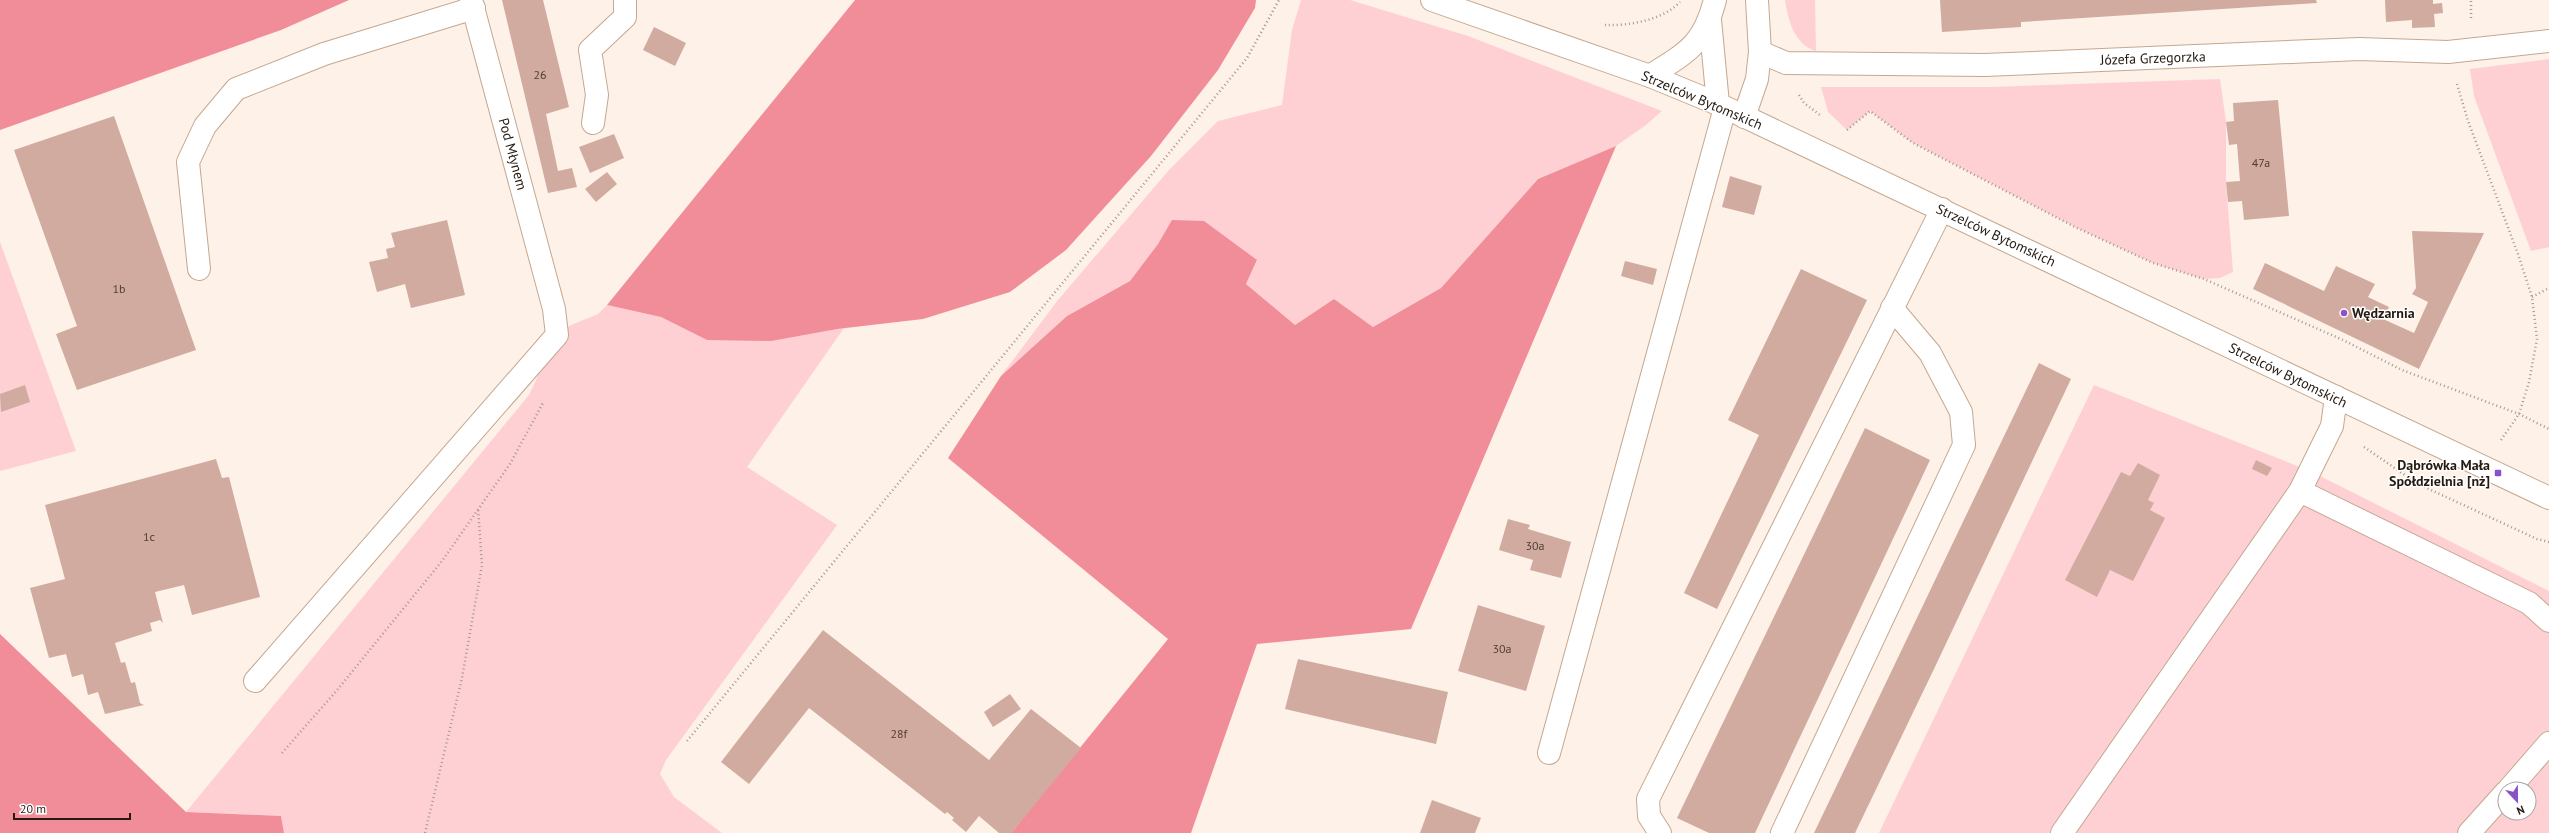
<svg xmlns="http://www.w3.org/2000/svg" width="2549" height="833" font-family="'PT Sans',sans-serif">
<rect width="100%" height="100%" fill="#fef1e7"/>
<g fill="#fed0d3" fill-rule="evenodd">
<path d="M1301,0h49l118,36 194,75 -16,14 -30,21 -78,33 -97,109 -68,39 -39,-28 -39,26 -49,-41 11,-23 -84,-41 -15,24 -28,37 -63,35 -66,60 57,-76 111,-130 49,-49 64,-16 10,-75z"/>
<path d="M1785,0h30l1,51c-22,-6 -28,-32 -31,-51z"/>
<path d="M2549,59v188l-18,4 -57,-155 -4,-27z"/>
<path d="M2220,79l6,43v60l7,90 -13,6 -16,1 -51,-16 -78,-36 -162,-84 -43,-32 -23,19 -19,-18 -7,-25h171z"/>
<path d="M0,242l76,209 -76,20z"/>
<path d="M607,305l54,12 46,23 137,-12 -97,139 90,58 -171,235 -6,14 14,23 48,36h-438l-3,-17 -95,-4 343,-417 30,-65 39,-16z"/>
<path d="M2094,385l216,86 239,120v242h-670zM2505,789h24v24h-24z"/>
</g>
<g fill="#f18d98">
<path d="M0,0h349l-68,30 -281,100z"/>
<path d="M855,0h401l-1,8 -37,62 -67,86 -85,94 -56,42 -87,27 -86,10 -66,12 -64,-1 -46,-23 -54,-12z"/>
<path d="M1616,146l-205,483 -154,15 -66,189h-180l157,-194 -220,-181 53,-82 66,-60 63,-35 28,-37 14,-24 32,1 53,39 -11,24 49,41 39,-26 39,28 68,-39 97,-109z"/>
<path d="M0,634l186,178 95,4 3,17h-284z"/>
</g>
<g fill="#d1aba0">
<path d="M502,0h41l26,107 -23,7 12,57 14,-3 5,19 -29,6z"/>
<path d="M1940,0h376l1,3 -296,19v5l-79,5z"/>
<path d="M2385,0h48v4l9,-1 1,10 -9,1 1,13 -23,1v-8l-26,2z"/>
<path d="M654,27l32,16 -11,23 -32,-16z"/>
<path d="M2278,100l11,116 -45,4 -2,-19 -14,1 -2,-20 14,-1 -3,-37 -8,1 -3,-23 8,-1 -1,-18z"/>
<path d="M114,116l82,234 -119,40 -21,-56 21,-8 -63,-176z"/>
<path d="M614,134l10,24 -34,15 -11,-26z"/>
<path d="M607,172l10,12 -21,18 -11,-13z"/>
<path d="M1730,176l32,10 -8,29 -32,-8z"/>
<path d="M447,220l18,75 -54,13 -6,-24 -28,8 -8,-30 19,-4 -2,-9 9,-2 -4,-14z"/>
<path d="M2412,231l72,2 -65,136 -166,-80 12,-26 59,28 12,-25 39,18 -7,13 21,10 -6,12 31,14 14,-31 -16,-8 4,-6z"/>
<path d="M1625,261l32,8 -4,16 -32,-9z"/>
<path d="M1801,269l66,31 -150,309 -33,-16 75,-158 -31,-15z"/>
<path d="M2039,363l32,16 -137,290 -79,164h-41z"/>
<path d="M25,385l5,17 -29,10 -1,-18z"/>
<path d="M1865,428l65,32 -175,373h-46l-32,-15z"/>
<path d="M216,459l6,19 7,-1 31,120 -68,18 -8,-30 -29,7 8,31 -3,-3 -10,3 2,8 -37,12 6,20 4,-1 6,21 4,-1 5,21 4,2 -39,9 -7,-22 -10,3 -5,-21 -11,3 -6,-23 -17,4 -19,-70 35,-9 -20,-74z"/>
<path d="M2256,460l16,8 -5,8 -15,-7z"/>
<path d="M2138,463l22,12 -12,25 6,3 -4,7 15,8 -32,63 -23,-11 -13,27 -32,-17 56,-108 9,4z"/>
<path d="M1508,519l22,6 -2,4 43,13 -10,36 -31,-8 3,-10 -34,-10z"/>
<path d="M1478,605l67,21 -19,65 -68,-20z"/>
<path d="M823,630l166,130 42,-51 50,39 -70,85h-12l-20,-17 -13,16 -14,-12 2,-2 -7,-6 -2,2 -136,-106 -60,76 -28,-22z"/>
<path d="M1298,659l150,33 -12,52 -151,-35z"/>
<path d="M1010,694l11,15 -28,18 -9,-15z"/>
<path d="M1432,800l49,18 -6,15h-55z"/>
</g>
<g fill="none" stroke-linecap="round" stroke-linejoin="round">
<g stroke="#c4a890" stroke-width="24">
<g id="minor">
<path d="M1432,0l218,76 68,28 831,394"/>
<path d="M1710,20l8,84"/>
<path d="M1760,52l26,11 199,2 374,-16 89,3 101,-11"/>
<path d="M1650,76c37,-24 53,-30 65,-76"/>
<path d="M1744,117l13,-38 3,-27 -3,-52"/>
<path d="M593,123l4,-28 -7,-45 35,-33v-17"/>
<path d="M199,269l-11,-107 17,-36 31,-37 88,-35 150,-46"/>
<path d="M2300,491l229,112 20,18"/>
<path d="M255,681l302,-346 -3,-26 -83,-309"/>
<path d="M1549,753l176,-645"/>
<path d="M2509,789l40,-46"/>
<path d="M1660,833l-11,-17 -1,-17 294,-590"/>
<path d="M1782,833l182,-388 -3,-33 -31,-59 -38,-45"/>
<path d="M2062,833l238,-342 32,-65 4,-29"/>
<path d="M2469,833l36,-40"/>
</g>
</g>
<g stroke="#a5988f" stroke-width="2.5" stroke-dasharray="1 3" stroke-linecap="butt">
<path d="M2471,18v-18"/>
<path d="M1605,25c24,1 58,-5 75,-23"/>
<path d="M2457,84l11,37 50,133 14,43 5,42 -8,43 -10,32 -18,26"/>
<path d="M1799,95l5,8 16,12"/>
<path d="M1847,130l23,-19 43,32 162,84 78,36 51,16 139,61 59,30 117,44 30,15"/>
<path d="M2532,297l17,-9"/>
<path d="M2364,447l54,37 119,55 12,3"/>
<path d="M687,741l560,-683 32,-58"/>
<path d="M282,753l56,-64 104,-128 68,-97 34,-63"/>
<path d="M425,833l37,-155 20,-113 -4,-57"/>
</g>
<use href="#minor" stroke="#fff" stroke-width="22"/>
</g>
<g fill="#8952ca" stroke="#fff" stroke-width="1.5">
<circle cx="2344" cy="313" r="4"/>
<rect x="2494" y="469" width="8" height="8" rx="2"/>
</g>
<g text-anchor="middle" stroke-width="3" stroke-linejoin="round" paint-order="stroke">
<g font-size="12" fill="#503e35">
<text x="540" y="79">26</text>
<text x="2261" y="167">47a</text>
<text x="119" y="293">1b</text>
<text x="149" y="541">1c</text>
<text x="1535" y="550">30a</text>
<text x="1502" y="653">30a</text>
<text x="899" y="738">28f</text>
</g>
<g font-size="14" fill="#251a11" stroke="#fff">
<text transform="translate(2153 58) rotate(-2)" y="5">Józefa Grzegorzka</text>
<text transform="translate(1702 100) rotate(23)" y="5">Strzelców Bytomskich</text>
<text transform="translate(513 154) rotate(75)" y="5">Pod Młynem</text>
<text transform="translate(1996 235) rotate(25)" y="5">Strzelców Bytomskich</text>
<text transform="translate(2288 375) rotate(26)" y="5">Strzelców Bytomskich</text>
</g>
<g font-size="14" font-weight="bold" fill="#251a11" stroke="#fff" text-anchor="start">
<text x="2352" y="318">Wędzarnia</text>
<text x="2490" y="470" text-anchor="end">Dąbrówka Mała<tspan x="2490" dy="16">Spółdzielnia [nż]</tspan></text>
</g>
</g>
<g transform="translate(2517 801) rotate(158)"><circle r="19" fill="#ffffff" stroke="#a8a3a0"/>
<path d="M0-3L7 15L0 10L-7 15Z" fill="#8952ca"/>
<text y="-6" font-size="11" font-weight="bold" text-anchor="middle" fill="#251a11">N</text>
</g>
<path d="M14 813v6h116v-6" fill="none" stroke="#251a11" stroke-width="2"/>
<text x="20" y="813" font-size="12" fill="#251a11" stroke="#ffffff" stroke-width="3" paint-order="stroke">20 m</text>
</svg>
